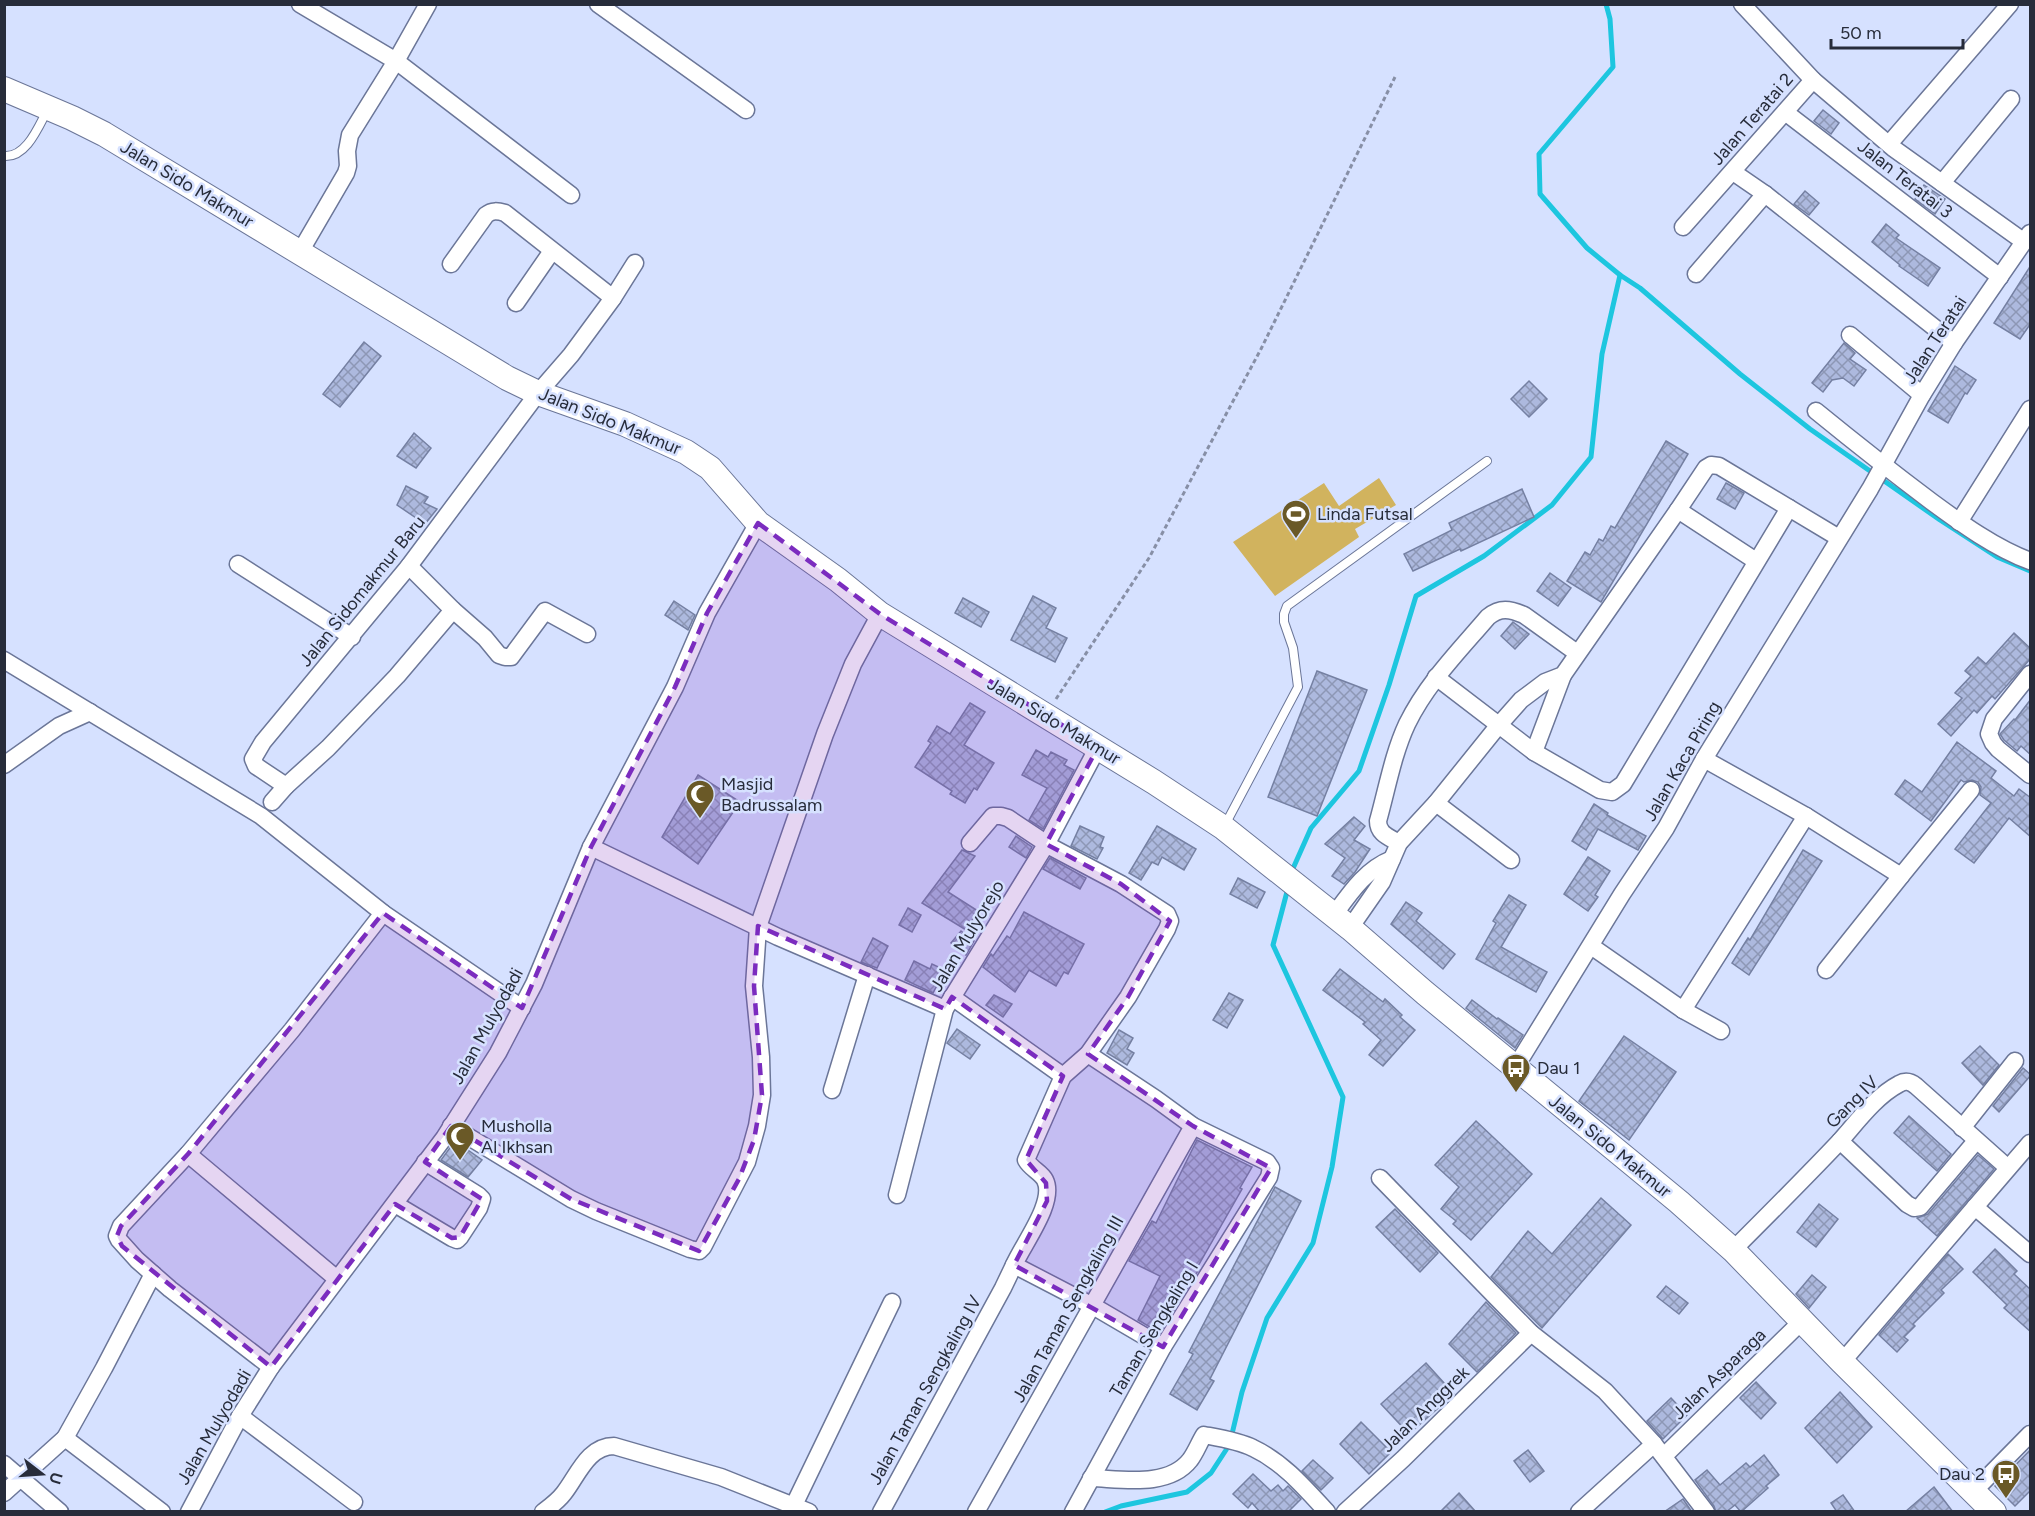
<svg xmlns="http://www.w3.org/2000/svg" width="2035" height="1516" font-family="Figtree,sans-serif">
<defs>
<pattern id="building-cross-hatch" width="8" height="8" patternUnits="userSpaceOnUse" patternTransform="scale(1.5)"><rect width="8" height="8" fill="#adb9de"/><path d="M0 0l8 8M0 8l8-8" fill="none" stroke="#8d97b5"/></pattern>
</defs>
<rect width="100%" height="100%" fill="#d6e1ff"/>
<path fill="#d1b35e" d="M1379,478l17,27 -41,24 4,8 -84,59 -42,-54 91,-59 15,23z"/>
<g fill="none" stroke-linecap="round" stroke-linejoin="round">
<g stroke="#1dc6df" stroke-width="5">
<path d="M1606,4l4,15 3,48 -74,87 1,40 47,54 33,27 20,13 100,86 70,55 130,91 57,37 33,14"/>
<path d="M1291,873l20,-45 48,-57 30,-86 27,-89 68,-40 68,-51 39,-48 11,-103 18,-79"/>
<path d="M1105,1512l16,-6 66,-14 24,-19 15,-23 6,-16 10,-42 25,-74 46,-75 19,-76 11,-70 -70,-152 15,-57"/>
</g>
</g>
<g fill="url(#building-cross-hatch)" stroke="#7580a2" stroke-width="1.5">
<path d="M1823,110l16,13 -8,11 -17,-13z"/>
<path d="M1924,185l21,14 -10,15 -20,-15z"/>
<path d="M1805,191l14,12 -10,12 -15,-11z"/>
<path d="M1886,224l13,11 -3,3 44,30 -12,18 -29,-20 1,-1 -28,-23z"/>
<path d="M2031,265v58l-11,16 -26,-16z"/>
<path d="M364,342l17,14 -41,51 -17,-13z"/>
<path d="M1844,343l11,10 -5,6 16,11 -12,16 -11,-8 -11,2 -9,12 -11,-9z"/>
<path d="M1955,366l21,14 -9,14 -2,-1 -17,30 -20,-12z"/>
<path d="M1529,381l18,18 -18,18 -18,-18z"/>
<path d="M414,433l17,15 -15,20 -19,-12z"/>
<path d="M1666,441l22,13 -87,148 -34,-21 18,-29 5,3 9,-16 4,2 8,-15 4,2z"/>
<path d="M1726,483l18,10 -9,16 -18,-10z"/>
<path d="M406,486l22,11 -4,6 13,6 -12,15 -28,-19z"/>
<path d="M1522,489l12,28 -73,34 -1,-2 -47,22 -9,-17 48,-24 -3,-7z"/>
<path d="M1550,573l21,15 -13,18 -21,-15z"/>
<path d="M1033,596l23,12 -10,20 21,10 -12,24 -44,-22z"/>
<path d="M963,598l26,14 -8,15 -26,-14z"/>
<path d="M674,601l21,14 -7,15 -23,-15z"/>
<path d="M1513,622l16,12 -14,15 -14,-13z"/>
<path d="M2014,633l17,16v9l-36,41 -3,-3 -15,17 -3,-3 -23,26 -13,-12 24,-26 -7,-5 16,-17 -6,-5 13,-14 8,7z"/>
<path d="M1317,671l50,19 -50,126 -49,-19z"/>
<path d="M2031,699v56l-10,-9 -4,5 -13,-11 -4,-6 14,-15 1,1z"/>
<path d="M970,703l15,9 -21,33 30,18 -17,27 -3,-2 -9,15 -15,-9 2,-3 -37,-24 16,-24 -3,-2 9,-15 13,8z"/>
<path d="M1957,742l39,29 -5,7 23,18 5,-7 12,9v39l-22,-19 -35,45 -19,-14 36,-46 -11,-8 1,-8 -3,-5 -6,-2 -8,2 -3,-2 -30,41 -36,-27 10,-14 17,12z"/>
<path d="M1036,750l12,7 3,-5 16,8 -3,5 10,5 -31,59 -14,-9 18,-32 -25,-13z"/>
<path d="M698,775l42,27 -42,62 -36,-27z"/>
<path d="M1594,804l14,9 -1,2 39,21 -8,14 -40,-21 -12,21 -14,-9z"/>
<path d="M1354,817l11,9 -11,14 16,9 -15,23 -11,12 -12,-8 13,-18 -20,-14z"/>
<path d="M1080,826l24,11 -4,10 3,1 -6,11 -26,-13z"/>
<path d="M1157,826l39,23 -12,21 -22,-13 -4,8 -6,-3 -11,18 -12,-7z"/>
<path d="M1016,836l16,11 -6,11 -17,-11z"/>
<path d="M962,850l13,6 -27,36 30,19 -12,19 -44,-27z"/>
<path d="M1803,850l19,11 -73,114 -17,-12 16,-25 2,2z"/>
<path d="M1588,857l22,14 -15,24 3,2 -10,14 -24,-17z"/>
<path d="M1050,858l36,20 -6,11 -37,-20z"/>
<path d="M1238,878l27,14 -8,16 -27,-14z"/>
<path d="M1509,895l17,10 -25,42 46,25 -11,20 -60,-33 20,-36 -3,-2z"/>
<path d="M1406,902l16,11 -6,8 39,33 -12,15 -52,-45z"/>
<path d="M908,908l13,7 -9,17 -13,-7z"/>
<path d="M1024,912l60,32 -16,30 -4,-2 -8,14 -27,-16 -14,22 -32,-25 8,-13 2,2 14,-20 3,2z"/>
<path d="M961,931l13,10 -8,14 -15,-12z"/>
<path d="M873,938l15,8 -11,22 -16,-6z"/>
<path d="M914,961l16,8 2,-5 13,6 -12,23 -28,-13z"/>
<path d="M1340,969l43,33 2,-3 17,16 -2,2 15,13 -32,36 -14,-11 12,-15 -18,-16 2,-2 -42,-32z"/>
<path d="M1229,993l14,7 -16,28 -14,-8z"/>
<path d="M994,995l18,9 -9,13 -17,-12z"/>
<path d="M1472,1000l25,19 1,-1 25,17 -8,13 -49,-40z"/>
<path d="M957,1029l23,16 -10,14 -23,-16z"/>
<path d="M1119,1030l14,8 -6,11 7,4 -7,12 -20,-12z"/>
<path d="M1624,1036l52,36 -47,68 -50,-39z"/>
<path d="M1980,1046l19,19 -16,20 -21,-22z"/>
<path d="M2023,1068l8,7 -32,37 -6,-6z"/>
<path d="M1909,1116l42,38 -14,17 -43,-38z"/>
<path d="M1476,1121l56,53 -61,66 -18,-16 3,-3 -15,-12 18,-22 -24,-22z"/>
<path d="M1197,1140l55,27 -12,21 2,1 -45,79 2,1 -39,64 -22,-13 22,-44 -31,-15 23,-40 4,2z"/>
<path d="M455,1141l27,19 -14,17 -27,-17z"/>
<path d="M1978,1155l16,14 -57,67 -20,-18 11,-4z"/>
<path d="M1275,1187l26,14 -91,178 4,2 -17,29 -27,-16 23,-40 -4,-2z"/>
<path d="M1601,1198l30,27 -89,103 -51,-51 37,-46 24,23z"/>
<path d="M1819,1204l19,15 -22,28 -19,-15z"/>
<path d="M1395,1209l43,44 -18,19 -44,-45z"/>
<path d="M1995,1249l22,22 -3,3 17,16v42l-27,-24 3,-3 -34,-33z"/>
<path d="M1948,1254l15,15 -22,21 3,3 -31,31 2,2 -11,11 4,3 -11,12 -18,-17z"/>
<path d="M1812,1275l14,12 -17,21 -13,-14z"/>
<path d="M1666,1286l22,17 -9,11 -22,-17z"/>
<path d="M1486,1302l30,31 -39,39 -28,-28z"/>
<path d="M1426,1363l28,31 -45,40 -28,-30z"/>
<path d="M1756,1382l20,21 -15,16 -21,-21z"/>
<path d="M1840,1392l32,35 -35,36 -32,-35z"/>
<path d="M1671,1398l16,17 -24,24 -16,-18z"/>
<path d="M1361,1422l30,30 -22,22 -29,-30z"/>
<path d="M2031,1449v41l-16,16 -20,-20z"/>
<path d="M1528,1450l16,21 -14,11 -16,-21z"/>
<path d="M1764,1455l15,20 -13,11 2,2 -27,24 -6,-7 -9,7h-10l-2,-6 -19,-26 12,-10 13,15 26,-22 4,4z"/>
<path d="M1313,1460l20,18 -12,12 -19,-19z"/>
<path d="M1253,1474l18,17 7,-6 5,6 5,-5 13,13 -13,13h-28l-8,-9 -4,5 -15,-14z"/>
<path d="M1934,1487l19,25h-48z"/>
<path d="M1459,1493l17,19h-36z"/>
<path d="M1843,1495l12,17h-18l-6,-9z"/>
<path d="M1683,1499l9,13h-28z"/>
</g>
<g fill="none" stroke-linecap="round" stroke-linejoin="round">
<g stroke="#6b7698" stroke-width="10">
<g id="lane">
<path d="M4,156c23,2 35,-31 44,-47"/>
<path d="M1225,825l73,-138 -5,-39 -9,-26v-8l3,-8 200,-145"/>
</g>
</g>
<g stroke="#6b7698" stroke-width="19">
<g id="street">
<path d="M300,4l96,57 175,134"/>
<path d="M598,4l148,106"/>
<path d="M1742,4l71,76"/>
<path d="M1785,112l215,165"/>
<path d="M1889,144l121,-140"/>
<path d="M1733,172l32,22 189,149"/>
<path d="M1942,183l69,-84"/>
<path d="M1683,227l130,-147 80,68 130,93"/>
<path d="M300,252l46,-79 2,-7 -1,-15 3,-16 46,-74 32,-57"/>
<path d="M1696,274l69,-80"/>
<path d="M613,298l22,-35"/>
<path d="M516,303l36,-52"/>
<path d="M1850,335l72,60"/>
<path d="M1816,411c38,31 76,61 116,91 30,22 63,46 98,59"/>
<path d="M1678,510l78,51"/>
<path d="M1959,522l71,-113"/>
<path d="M238,564l114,73"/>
<path d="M409,566l44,44 32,28 14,17 6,2h6l34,-46 42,23"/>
<path d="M4,660l257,156 122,97 139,95"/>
<path d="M2030,674l-36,45 -5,15 4,9 5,6 32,26"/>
<path d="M1436,677l98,75 66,38 12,2 11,-8 166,-276"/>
<path d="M1534,752l29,-77"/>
<path d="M1704,759l102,57 95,60 -75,94"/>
<path d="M4,765l55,-39 31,-14"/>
<path d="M286,786l42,-38 69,-72 56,-66"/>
<path d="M272,802l14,-16 -30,-20 -3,-7 10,-17 146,-176 129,-173 33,-38 42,-57 -108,-85c-7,-2 -13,-3 -19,2l-35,49"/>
<path d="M1436,803l75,57"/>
<path d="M970,843l23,-27h8l7,2 45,30 68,36 46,30 3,7 -3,8 -39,68 -40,57 -25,22 -37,84c5,9 15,12 19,20 11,22 -22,64 -31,85"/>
<path d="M1399,843c-10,-6 -21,-9 -21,-22 9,-32 15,-67 29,-97 20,-41 52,-73 81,-107 12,-10 22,-8 36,-2l53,38"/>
<path d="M591,847l187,90 167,72"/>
<path d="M1901,876l70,-86"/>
<path d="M1334,915c16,-22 32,-46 58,-56"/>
<path d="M1350,928l32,-46 17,-39 37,-40 62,-77 23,-26 24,-18 18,-7 115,-165 28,-42 5,-3 8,1 120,72"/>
<path d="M1591,946l92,64 38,21"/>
<path d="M952,997l111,79"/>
<path d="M1683,1010l123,-194"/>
<path d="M1515,1068l107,-174 44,-66 38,-69 166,-270 52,-94 32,-52 76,-110"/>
<path d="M832,1090l35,-115"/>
<path d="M451,1126l120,73 25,12 94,38 9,2 4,-4 44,-85 10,-36 5,-31 -1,-38 -7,-71 4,-59 67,-193 28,-70 27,-50"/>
<path d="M1962,1128l53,-67"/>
<path d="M1840,1141l67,63 7,4 6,-1 56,-66"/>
<path d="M188,1154l149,125"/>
<path d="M1380,1178l151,155 74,58 49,53 52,68"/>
<path d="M897,1195l48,-186 102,-166 51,-96"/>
<path d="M395,1204l57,34 5,2 3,-3 19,-29 3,-9 -4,-4 -53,-33"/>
<path d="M1975,1207l55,47"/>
<path d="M1733,1250c36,-36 72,-72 107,-109 17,-19 36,-45 59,-57 7,-4 12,-2 17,2l92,82"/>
<path d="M1842,1362l188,-219"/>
<path d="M271,1367l-101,-78 -33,-29 -18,-20 -2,-4 4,-10 67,-72 104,-124 91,-117"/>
<path d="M240,1416l114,86"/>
<path d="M65,1438l39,-70 49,-94"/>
<path d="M1664,1456l138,-135"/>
<path d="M4,1464l56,48"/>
<path d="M1091,1478c31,1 77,10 99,-18 6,-8 9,-17 14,-25 16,3 35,6 49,13 30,14 52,40 74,64"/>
<path d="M1974,1491l56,-57"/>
<path d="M4,1493l61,-55 97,74"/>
<path d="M794,1505l98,-203"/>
<path d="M189,1512l51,-96 31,-49 173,-229 54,-85 36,-69 57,-137 84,-160 32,-74 51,-90"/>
<path d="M543,1512c8,-6 15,-11 21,-19 14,-18 24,-47 50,-47l107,31 88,35"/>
<path d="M881,1512l122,-224 11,-23 79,41 70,41"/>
<path d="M976,1512l217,-386"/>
<path d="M1073,1512l90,-165 106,-170 2,-9 -4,-6 -74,-36 -37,-27 -68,-45"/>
<path d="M1345,1512l58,-53 128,-126"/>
<path d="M1579,1512l75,-68"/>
</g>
</g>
<g stroke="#6b7698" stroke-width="26">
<path id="secondary" d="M4,89l68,29 32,16 403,244 31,15 87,31 61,28 24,16 48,55 80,57 42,34 274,168 70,46 126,100 75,65 254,209 54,48 109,112 152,150"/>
</g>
<path stroke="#878fa6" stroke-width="3" stroke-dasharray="4.5 3" stroke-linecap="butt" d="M1056,699l93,-141 112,-209 134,-272"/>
<use href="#lane" stroke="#fff" stroke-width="8"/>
<use href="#street" stroke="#fff" stroke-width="16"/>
<use href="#secondary" stroke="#fff" stroke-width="24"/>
</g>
<path fill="#7b2cbf" fill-opacity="0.2" stroke="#7b2cbf" stroke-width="4.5" stroke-dasharray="12 8" stroke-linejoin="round" d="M758,523l122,91 218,133 -52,97 75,40 49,37 -42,76 -40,57 105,72 78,42 -108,179 -149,-82 33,-64 -1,-18 -20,-23 37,-84 -111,-79 -7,12 -187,-83 -4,60 8,109 -8,45 -15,39 -40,72 -128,-52 -120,-73 -26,36 57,37 -22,38 -8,1 -57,-34 -124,163 -149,-121 -5,-10 4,-10 67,-72 195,-241 139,95 69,-161 84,-160 32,-74z"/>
<defs>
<g id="stadium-pin" transform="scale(1.5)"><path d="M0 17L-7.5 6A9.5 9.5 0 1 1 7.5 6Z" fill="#6a5927" stroke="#d6e1ff"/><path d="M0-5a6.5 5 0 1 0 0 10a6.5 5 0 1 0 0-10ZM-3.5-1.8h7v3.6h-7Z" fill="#fff"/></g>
<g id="mosque-pin" transform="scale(1.5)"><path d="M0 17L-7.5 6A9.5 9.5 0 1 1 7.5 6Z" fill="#6a5927" stroke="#d6e1ff"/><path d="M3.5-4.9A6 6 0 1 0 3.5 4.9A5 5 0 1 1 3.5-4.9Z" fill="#fff"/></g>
<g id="bus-pin" transform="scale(1.5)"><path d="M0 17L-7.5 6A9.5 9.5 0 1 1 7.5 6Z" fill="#6a5927" stroke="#d6e1ff"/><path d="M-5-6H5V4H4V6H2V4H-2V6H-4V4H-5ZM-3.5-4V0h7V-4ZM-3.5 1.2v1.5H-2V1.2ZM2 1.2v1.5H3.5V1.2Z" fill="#fff"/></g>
</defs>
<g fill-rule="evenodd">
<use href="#stadium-pin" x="1296" y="514"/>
<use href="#mosque-pin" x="700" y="794"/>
<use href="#bus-pin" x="1516" y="1068"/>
<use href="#mosque-pin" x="460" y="1136"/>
<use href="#bus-pin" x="2006" y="1474"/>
</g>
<g text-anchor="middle" stroke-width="5" stroke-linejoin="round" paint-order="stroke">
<g font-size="18" fill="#272c3a" stroke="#d6e1ff">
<text transform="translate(1752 119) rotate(-49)" y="6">Jalan Teratai 2</text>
<text transform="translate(1905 179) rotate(38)" y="6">Jalan Teratai 3</text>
<text transform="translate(187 184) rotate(31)" y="6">Jalan Sido Makmur</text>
<text transform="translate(1935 340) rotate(-57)" y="6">Jalan Teratai</text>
<text transform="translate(610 421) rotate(22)" y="6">Jalan Sido Makmur</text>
<text transform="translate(362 591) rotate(-51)" y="6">Jalan Sidomakmur Baru</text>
<text transform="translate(1054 721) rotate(31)" y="6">Jalan Sido Makmur</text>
<text transform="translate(1682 761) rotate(-60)" y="6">Jalan Kaca Piring</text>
<text transform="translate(967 936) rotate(-59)" y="6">Jalan Mulyorejo</text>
<text transform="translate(487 1026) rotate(-61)" y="6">Jalan Mulyodadi</text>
<text transform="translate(1852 1102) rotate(-45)" y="6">Gang IV</text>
<text transform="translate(1610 1146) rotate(39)" y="6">Jalan Sido Makmur</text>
<text transform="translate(1068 1309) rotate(-61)" y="6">Jalan Taman Sengkaling III</text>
<text transform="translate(1154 1329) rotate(-59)" y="6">Taman Sengkaling I</text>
<text transform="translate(1719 1374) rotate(-44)" y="6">Jalan Asparaga</text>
<text transform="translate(925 1390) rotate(-61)" y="6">Jalan Taman Sengkaling IV</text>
<text transform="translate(1425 1409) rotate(-44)" y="6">Jalan Anggrek</text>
<text transform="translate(214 1427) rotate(-60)" y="6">Jalan Mulyodadi</text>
</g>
<g font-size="18" fill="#272c3a" stroke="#d6e1ff" text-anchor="start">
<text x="1317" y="520">Linda Futsal</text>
<text x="721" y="790">Masjid<tspan x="721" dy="21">Badrussalam</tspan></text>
<text x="1537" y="1074">Dau 1</text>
<text x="481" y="1132">Musholla<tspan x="481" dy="21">Al Ikhsan</tspan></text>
<text x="1985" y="1480" text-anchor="end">Dau 2</text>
</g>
</g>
<rect width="2035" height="1516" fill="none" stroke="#272c3a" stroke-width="12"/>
<g transform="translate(42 1474) rotate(107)" stroke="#d6e1ff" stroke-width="4.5" paint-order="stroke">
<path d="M0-4.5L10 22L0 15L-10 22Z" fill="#272c3a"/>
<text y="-9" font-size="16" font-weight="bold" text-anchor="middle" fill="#272c3a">U</text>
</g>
<path d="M1831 39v9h132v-9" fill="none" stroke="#272c3a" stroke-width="3"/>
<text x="1840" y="39" font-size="18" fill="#272c3a" stroke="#d6e1ff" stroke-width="4.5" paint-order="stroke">50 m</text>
</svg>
